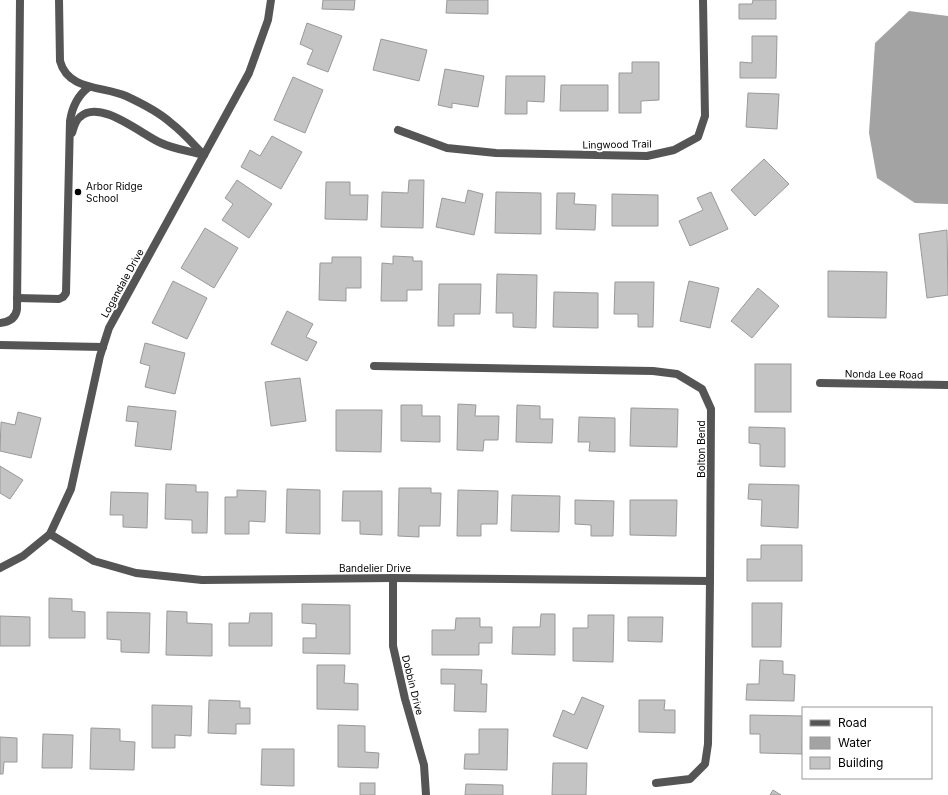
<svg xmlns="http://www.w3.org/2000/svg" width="948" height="795" font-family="Inter,sans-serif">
<rect width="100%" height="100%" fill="#fff"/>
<path fill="#a3a3a3" d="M909,11l39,5v188l-33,-1 -38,-25 -8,-45 6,-90z"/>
<g fill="#c4c4c4" stroke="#999">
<path d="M323,0h32l-1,10 -32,-1z"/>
<path d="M447,0h41v14l-42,-1z"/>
<path d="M753,0h23v19h-37v-15h13z"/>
<path d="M307,23l35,13 -14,36 -21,-8 6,-14 -13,-6z"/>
<path d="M752,36h25l-1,42h-36v-16l12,1z"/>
<path d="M381,39l46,11 -8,31 -46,-11z"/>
<path d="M632,62h27v38l-18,1v12h-22v-40h13z"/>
<path d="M445,69l39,7 -6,31 -26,-4v5l-14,-3z"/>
<path d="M506,76h39l-1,26 -17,-1v13h-22z"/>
<path d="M293,77l30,13 -18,43 -31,-13z"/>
<path d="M561,85h47v26h-48z"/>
<path d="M748,93l31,1 -2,35 -31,-2z"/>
<path d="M272,136l30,16 -21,37 -40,-22 9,-17 10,6z"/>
<path d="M764,159l25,25 -34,32 -24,-26z"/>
<path d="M237,180l35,24 -23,34 -27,-18 11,-16 -8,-6z"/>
<path d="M409,180h15l-1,48 -42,-1 1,-35 26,1z"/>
<path d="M326,182h24v13h18l-1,25 -42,-1z"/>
<path d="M468,190l15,4 -9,41 -38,-8 6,-29 23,5z"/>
<path d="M496,192l45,1v41l-46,-1z"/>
<path d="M711,192l17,37 -38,17 -11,-25 24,-11 -6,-12z"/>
<path d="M557,193h18l-1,11 22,1 -1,25 -39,-1z"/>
<path d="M612,194l46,1v31h-46z"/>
<path d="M205,228l33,20 -24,40 -33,-20z"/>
<path d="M947,230l1,65 -21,3 -8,-64z"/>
<path d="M393,256l20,1v4h9v29h-15v11h-26l1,-38 11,1z"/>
<path d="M332,257h29v31h-15v13l-27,-1 1,-37h12z"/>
<path d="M828,271l59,1 -1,46 -58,-1z"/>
<path d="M497,274l40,1 -1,53 -23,-1v-14h-17z"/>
<path d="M173,281l34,17 -20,41 -35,-16z"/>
<path d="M689,281l30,7 -9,40 -30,-7z"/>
<path d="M615,282h39l-1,45h-15v-13h-24z"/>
<path d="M439,284h42l-1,30h-26v12h-16z"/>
<path d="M758,288l21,18 -27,32 -21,-17z"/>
<path d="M554,292l44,1v35l-45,-1z"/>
<path d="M287,311l26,13 -7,13 11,5 -10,19 -36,-17z"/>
<path d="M145,343l40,10 -10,41 -30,-7 5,-21 -10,-3z"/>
<rect x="755" y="364" width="36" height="48"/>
<path d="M300,378l6,43 -35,5 -6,-44z"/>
<path d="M458,404l18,1 -1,11h24l-1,24h-14l-1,11 -26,-1z"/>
<path d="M401,405h21v11h18v26l-39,-1z"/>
<path d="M517,405l23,1v13h13l-1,24 -36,-1z"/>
<path d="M128,406l48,5 -5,39 -36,-4 3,-24 -12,-1z"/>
<path d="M631,408l47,1 -1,38 -47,-1z"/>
<path d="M336,410h46l-1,42 -45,-1z"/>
<path d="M18,412l23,6 -10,40 -31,-7 1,-29 14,3z"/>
<path d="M579,417l36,1v34l-26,-1 1,-9h-12z"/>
<path d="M749,427l36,1v39l-25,-1v-22l-11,-1z"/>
<path d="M0,466l23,14 -13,19 -10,-6z"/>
<path d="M166,484l30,1v7h12l-1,41h-15v-13l-27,-1z"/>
<path d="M749,484l50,1 -1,43 -37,-2 1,-26 -14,-1z"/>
<path d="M399,488h32v5h10l-1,33h-21v11l-21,-1z"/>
<path d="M287,489l33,1v44l-34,-1z"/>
<path d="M237,490l29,1 -1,31 -16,-1v13h-24v-37h12z"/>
<path d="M458,490l40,1 -1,33h-16v12h-24z"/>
<path d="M343,491h39v44l-22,-1v-13h-18z"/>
<path d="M111,492l37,1 -1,35 -24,-1v-12h-13z"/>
<path d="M512,495l48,1 -1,36 -48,-1z"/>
<path d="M575,500l39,1 -1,35h-22v-11l-16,-1z"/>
<path d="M630,500h47l-1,36 -46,-1z"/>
<path d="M761,545h41v36h-55v-22h14z"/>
<path d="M49,598l23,1v12l13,1v26h-36z"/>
<path d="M752,603h30l-1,44h-29z"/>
<path d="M302,604l48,1v49l-47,-1v-15h13v-14l-14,-1z"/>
<path d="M167,611l20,1v11l25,1v32l-46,-1z"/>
<path d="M107,612l43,1 -1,40 -28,-1v-12l-14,-1z"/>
<path d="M250,613h22v33h-43v-23h20z"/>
<path d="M541,614h14v41l-43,-1 1,-27h27z"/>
<path d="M588,615h26l-1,47 -40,-1v-33h15z"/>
<path d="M0,616l30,1v29h-30z"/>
<path d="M628,617h35l-1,25 -34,-1z"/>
<path d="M456,618h24v9h12v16h-13v12h-47v-25h23z"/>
<path d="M760,660l23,1v13l12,1 -1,26 -48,-1 1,-16h12z"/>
<path d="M317,665h28l-1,18 14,1v26l-41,-1z"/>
<path d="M441,669l41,1 -1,14h6l-1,28 -32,-1 1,-27h-14z"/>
<path d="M582,697l22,9 -17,43 -34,-13 10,-26 11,5z"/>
<path d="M209,700l31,1v7h10v16h-14v10l-28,-1z"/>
<path d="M639,700h26l-1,10h11v23l-36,-1z"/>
<path d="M152,705l40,1 -1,30 -16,-1v13h-23z"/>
<path d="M750,715l53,1 -1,38 -42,-1v-19h-10z"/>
<path d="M338,725l27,1v26l14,1 -1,15 -40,-1z"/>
<path d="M91,728l29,1v12l15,1 -1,28 -44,-1z"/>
<path d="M479,729h29l-1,41 -43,-1 1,-15h14z"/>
<path d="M43,734l30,1 -1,33h-30z"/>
<path d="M0,737l17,1v24h-13l-1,12h-3z"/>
<path d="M262,749h32v37l-33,-1z"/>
<path d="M553,763h34l-1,32h-34z"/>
<rect x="360" y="783" width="15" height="12"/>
<path d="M466,784l37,1v10h-38z"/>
<path d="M773,790l8,5h-11z"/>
</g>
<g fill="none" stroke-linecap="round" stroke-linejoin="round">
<g stroke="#555" stroke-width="8">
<path d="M59,0l1,61c8,30 44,25 66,35 15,7 33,16 45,27 12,9 22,21 33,32"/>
<path d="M72,133c2,-6 3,-12 8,-16 20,-19 62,18 81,26 13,6 28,8 42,12"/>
<path d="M17,298l42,1 4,-2 3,-4 4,-172c2,-13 8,-26 19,-34"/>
<path d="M0,323c9,-1 16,-5 17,-14l3,-309"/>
</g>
<g stroke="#555" stroke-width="8">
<path d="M398,130l49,18 49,5 151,3 27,-6 24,-13 7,-21 -2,-116"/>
<path d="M0,345l103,2"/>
<path d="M374,366l279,5 24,3 25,15 9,20 -1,172 -2,163 -3,20 -15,15 -34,4"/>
<path d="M820,383l128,2"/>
<path d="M50,534l44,27 42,12 66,7 191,-2 317,3"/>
<path d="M0,568l23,-12 27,-22 21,-45 29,-133 9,-28 140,-255 19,-53 3,-20"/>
<path d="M393,578v68l12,53 19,66 2,30"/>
</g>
</g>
<circle fill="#000" stroke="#fff" stroke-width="1.5" cx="78" cy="192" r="4"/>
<g text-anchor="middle" stroke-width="4" stroke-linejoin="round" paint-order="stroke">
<g font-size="10" fill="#000" stroke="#fff">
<text transform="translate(617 144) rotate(-1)" y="4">Lingwood Trail</text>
<text transform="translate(122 283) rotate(-61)" y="4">Logandale Drive</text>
<text transform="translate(884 374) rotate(1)" y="4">Nonda Lee Road</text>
<text transform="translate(701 449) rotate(-90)" y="4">Bolton Bend</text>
<text x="375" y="572">Bandelier Drive</text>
<text transform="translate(413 685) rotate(76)" y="4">Dobbin Drive</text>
</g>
<g font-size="10" fill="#000" stroke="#fff" text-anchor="start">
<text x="86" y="190">Arbor Ridge<tspan x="86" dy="12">School</tspan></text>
</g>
</g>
<rect x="802" y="707" width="130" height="72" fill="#ffffff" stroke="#999999"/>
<rect x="810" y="720" width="20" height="6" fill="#555555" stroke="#999999"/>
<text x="838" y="727" font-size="12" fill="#000000">Road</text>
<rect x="810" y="737" width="20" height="12" fill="#a3a3a3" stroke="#999999"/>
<text x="838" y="747" font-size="12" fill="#000000">Water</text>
<rect x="810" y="757" width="20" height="12" fill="#c4c4c4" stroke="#999999"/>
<text x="838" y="767" font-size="12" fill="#000000">Building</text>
</svg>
